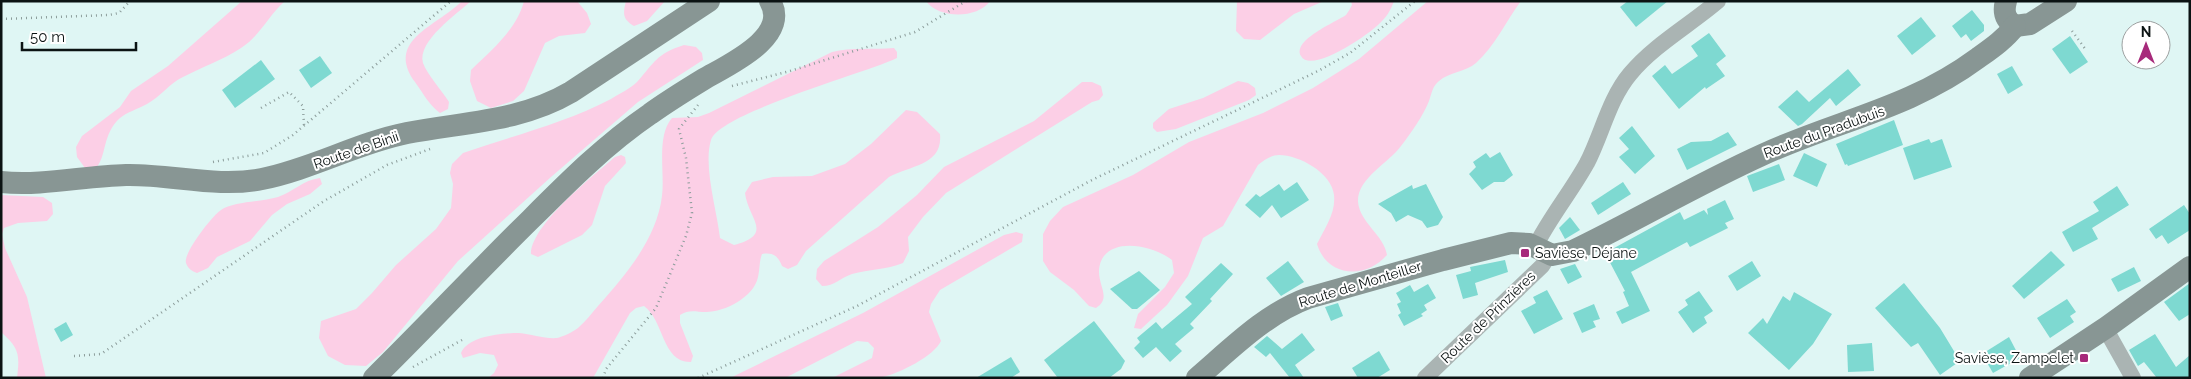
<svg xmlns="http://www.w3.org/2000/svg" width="2191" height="379" font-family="Raleway,sans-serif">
<rect width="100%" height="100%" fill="#dff6f4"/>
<g fill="#fccfe6">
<path d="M242,1h43c-17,15 -25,35 -44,47 -18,12 -39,19 -58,29 -13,6 -23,20 -36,27 -9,5 -20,8 -27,14 -18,16 -13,38 -24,50h-11l-8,-11 -1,-10 6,-11 38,-29 11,-16 37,-25z"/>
<path d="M462,1h9c-14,13 -54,40 -48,62 4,11 19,28 26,39l-1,7 -8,4c-11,-8 -17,-20 -25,-31 -30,-42 21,-55 47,-81z"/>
<path d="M524,1h53l10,12 4,11 -6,9 -26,3 -14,7 -21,48 -11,10 -22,7 -14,-7 -7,-20 1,-11c20,-19 46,-41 53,-69z"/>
<path d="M626,1h39l-18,20 -13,5c-12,-7 -11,-13 -8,-25z"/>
<path d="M926,1h64c-13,18 -51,18 -64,0z"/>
<path d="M1237,1h87l-30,13 -34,26 -16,-1 -8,-8z"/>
<path d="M1351,1h43c-3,8 -6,14 -12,20 -10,12 -71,54 -81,35 -9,-16 35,-34 45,-41 2,-3 4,-6 6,-10z"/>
<path d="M1428,1h93c-15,20 -26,45 -45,62 -10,9 -27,9 -37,18 -7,6 -7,12 -10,20 -6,15 -18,32 -28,45 -12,17 -44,32 -43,56 2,21 26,33 29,53 -22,25 -60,22 -70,-11 8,-16 19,-31 17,-49 -2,-22 -35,-40 -55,-40 -8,0 -15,5 -21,10l-35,61 -20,12 -15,38 -21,29 -26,24 -7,-1 4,-14 27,-27 9,-14 -2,-13c-16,-13 -57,-24 -70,-1 -11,22 13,37 -6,49l-7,-2 -15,-16 -24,-18 -7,-11v-27l7,-13 13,-14 70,-32 56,-33 74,-29 50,-25 46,-29z"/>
<path d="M684,45l12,2 6,6 1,7 -65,42 -87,75 -93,84 -75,91 -17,14 -21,-1 -17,-9 -9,-18 2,-17 35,-12 16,-16 24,-28 40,-36 15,-21 2,-24 -3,-11 2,-9 11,-11c49,-17 102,-30 148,-54 8,-5 20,-11 26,-17 18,-20 19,-28 47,-37z"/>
<path d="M894,48l3,4v6c-31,15 -178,55 -186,82 -8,26 6,70 9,98l14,7c41,-11 14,-26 11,-52l7,-11 21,-5 39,-1 33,-12 26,-20 35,-34 11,2 23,22c3,31 -29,31 -51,43l-83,74 -9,14 -9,4 -6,-3c-4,-10 -9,-14 -20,-12 -3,8 -2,15 -4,23 -4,20 -33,35 -52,35 -10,0 -17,-3 -26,3v8l13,33 -2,6c-29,1 -27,-42 -47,-56l-8,2 -6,5 -37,65h-105l6,-5 4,-8 -4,-10 -14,-2 -17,5 -2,-5c7,-17 41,-20 58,-20 12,1 26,6 38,5 5,-1 16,-6 21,-10 7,-6 14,-15 20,-22 28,-31 59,-68 64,-110 3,-23 -6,-60 10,-78l26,-1 11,-4 123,-61c19,-5 42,-2 62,-4z"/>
<path d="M1238,81l10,2 7,5 1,7 -7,5 -73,29 -19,3 -4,-4v-5l16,-14 34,-11z"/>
<path d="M1082,82h10l9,4 2,9 -4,5 -7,2 -146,91 -23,24 -15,20 1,14 -6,12c-17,7 -34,6 -51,11 -12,4 -17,12 -30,12l-6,-7 1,-10 7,-8 54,-34 39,-32 27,-28 90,-46z"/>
<path d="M621,155l4,2 1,6 -21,23 -13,39 -10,10 -44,22 -7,-3c0,-29 62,-78 84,-97z"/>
<path d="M320,178l2,6 -12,10 -23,10 -15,11 -22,26 -33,16 -9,11 -11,5c-5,-2 -9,-4 -11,-10 -3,-10 26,-47 35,-53 13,-9 41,-8 57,-13 15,-5 25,-17 42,-19z"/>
<path d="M1,195l42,2 9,6 1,11 -6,7 -29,2 -14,5 -2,6 3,14 22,49 19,81h-29c3,-24 2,-30 -16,-46z"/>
<path d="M1016,232l7,2 -1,8 -82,48 -9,14 -2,8 12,29c-7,15 -41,32 -58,36 -15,2 -35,1 -51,1l40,-20 2,-10 -6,-6 -11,-1 -72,37h-55l133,-65 141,-78z"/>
</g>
<g fill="#7ed9d1">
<path d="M1628,1h40l-32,26 -16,-20z"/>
<path d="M1972,10l12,15v6l-13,10 -5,-7 -5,4 -9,-12z"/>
<path d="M1921,17l15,19 -24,19 -15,-19z"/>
<path d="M1709,33l17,23 -10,8 9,12 -19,13 -1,-2 -26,22 -27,-33 13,-11 7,9 26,-18 -7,-10z"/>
<path d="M2070,36l18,26 -18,12 -18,-25z"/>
<path d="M320,56l12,17 -21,15 -12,-18z"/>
<path d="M261,60l14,19 -40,29 -13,-18z"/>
<path d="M2012,66l11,19 -15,9 -11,-20z"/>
<path d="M1848,69l13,16 -25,21 -6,-8 -28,26 -4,2 -20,-19 19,-17 12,12z"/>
<path d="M1894,120l9,25 -55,21 -1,-2 -2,1 -9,-21z"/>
<path d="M1632,126l23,30 -20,18 -16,-17 10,-8 -10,-11z"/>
<path d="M1728,132l9,13 -50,25 -10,-21 14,-7 20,-1z"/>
<path d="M1929,139l2,4 11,-4 10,28 -38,13 -11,-32z"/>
<path d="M1500,152l13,23 -9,7h-10l-12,8 -13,-16 7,-7 -3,-5 13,-9 4,5z"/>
<path d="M1804,153l23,11 -10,23 -24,-11z"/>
<path d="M1779,164l6,16 -32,12 -6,-16z"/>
<path d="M1297,182l12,18 -28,18 -9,-13 -12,13 -15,-13 11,-11 4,3 19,-13 5,7z"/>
<path d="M1623,182l8,12 -33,21 -7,-12z"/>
<path d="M1426,184l17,33 -5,8 -11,3 -5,-7 -14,-6 -12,7 -5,-9 -13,-9 34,-19 1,4z"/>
<path d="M2117,186l12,19 -37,23 6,11 -25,13 -11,-20 37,-21 -6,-9z"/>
<path d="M1725,200l9,19 -9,4 3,5 -38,19 -3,-5 -56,30 19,39 -28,13 -6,-12 13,-6 -6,-14 2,-1 -20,-38 75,-41 4,8 20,-10 4,5 -1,-6z"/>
<path d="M2184,205l6,9v16l-22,14 -6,-9 -6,4 -7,-10z"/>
<path d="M1570,217l10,13 -15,9 -6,-11z"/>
<path d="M2051,251l14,14 -41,34 -12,-13z"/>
<path d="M1505,260l3,12 -33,11 3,12 -15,4 -7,-24 15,-4 -1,-4z"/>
<path d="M1288,261l16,21 -23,14 -15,-18z"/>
<path d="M1752,261l9,15 -24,15 -9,-15z"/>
<path d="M1221,263l12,11 -23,25 2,2 -22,23 4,4 -19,16 7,7 -12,11 -14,-15 -13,11 -9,-10 6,-6 -3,-4 19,-16 6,7 30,-25 -7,-7z"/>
<path d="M1575,264l7,13 -14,7 -8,-15z"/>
<path d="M2134,267l7,14 -23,11 -7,-13z"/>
<path d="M1139,271l21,19 -23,19h-5l-22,-20z"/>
<path d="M1904,283l36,45 20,33 -20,14 -22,-32 -7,4 -36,-39z"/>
<path d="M2190,283v31l-11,7 -15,-19z"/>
<path d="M1428,284l8,14 -12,7 3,5 -6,4 2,2 -19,10 -6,-11 3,-2 -4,-9 4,-2 -5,-9 14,-8 4,7z"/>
<path d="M1547,290l16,29 -29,15 -13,-23 15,-8 -3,-6z"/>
<path d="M1699,291l14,20 -9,6 3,6 -14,10 -15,-21 10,-7 -3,-5z"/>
<path d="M1794,292l38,22 -19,30 -24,26 -41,-37 15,-15 4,6 16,-28 7,5z"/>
<path d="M2067,299l9,13 -6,4 4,6 -24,16 -13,-20z"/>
<path d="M1338,303l5,13 -12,5 -6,-14z"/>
<path d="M1594,304l6,15 -7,2 3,6 -14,6 -9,-20z"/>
<path d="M1094,321l31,40 -4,8 -12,9h-51l-14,-18z"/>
<path d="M66,322l7,13 -12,7 -7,-13z"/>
<path d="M1302,333l13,17 -20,15 9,13h-14l-20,-25 -4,4 -12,-10 13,-11 15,13z"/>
<path d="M2155,334l21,33 14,-12v23h-33l-13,-16 -6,4 -9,-16z"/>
<path d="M2009,337l11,21 -27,15 -11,-19z"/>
<path d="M1872,343l2,28 -26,1 -1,-27z"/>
<path d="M1379,351l11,19 -13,8h-19l-6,-10z"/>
<path d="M1011,357l9,15 -9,6h-35z"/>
</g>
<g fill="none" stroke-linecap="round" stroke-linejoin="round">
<g stroke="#8c9d9b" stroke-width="2.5" stroke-dasharray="1 4" stroke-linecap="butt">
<path d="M1,19l108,-4 10,-2 11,-12"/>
<path d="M2072,31l14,19"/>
<path d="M732,86l58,-15 125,-39 51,-31"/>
<path d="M261,108l28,-16 14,14 1,19"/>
<path d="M213,162l51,-9 29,-18 158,-134"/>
<path d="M74,356l27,-2 223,-153 63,-36 43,-16"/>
<path d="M413,367l49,-27"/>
<path d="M603,378l3,-9 50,-61 30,-72 6,-23 -6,-55 -7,-29 19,-24"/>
<path d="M698,378l159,-72 235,-126 226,-109 32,-18 65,-52"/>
</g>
<g stroke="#aab4b3" stroke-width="16">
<path d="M1535,247c15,-30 36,-55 52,-84 15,-29 22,-64 43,-89 24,-29 60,-49 88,-73"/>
<path d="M2105,328l28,50"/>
<path d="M1425,378l117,-112 7,-11"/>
</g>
<g stroke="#889694" stroke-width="22">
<path d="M2006,1c-3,11 -1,19 9,25"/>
<path d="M2015,26l15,-2 36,-23"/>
<path d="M1,182c43,4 83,-6 125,-7 45,-1 91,13 136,4 50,-10 95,-36 145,-46 56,-11 113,-11 164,-41l138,-91"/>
<path d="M374,378c53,-52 104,-107 157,-159 38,-38 75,-75 119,-105 18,-13 36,-24 54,-35 24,-14 87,-42 66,-78"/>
<path d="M1197,378c34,-29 68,-64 111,-80l135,-38 68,-17 18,1 23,11 21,-4c64,-31 125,-67 189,-96 76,-35 147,-46 216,-97 14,-10 27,-19 37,-32"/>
<path d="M2030,378l77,-51 83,-60"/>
</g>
</g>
<g fill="#a72a7b" stroke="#fff" stroke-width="2">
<rect x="1520" y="248" width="10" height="10" rx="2.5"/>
<rect x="2079" y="353" width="10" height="10" rx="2.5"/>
</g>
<g text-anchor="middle" stroke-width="4" stroke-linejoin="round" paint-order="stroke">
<g font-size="14" fill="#0b1313" stroke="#fff">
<text transform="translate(1824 132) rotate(-20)" y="5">Route du Pradubuis</text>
<text transform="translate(356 150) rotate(-19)" y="5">Route de Binii</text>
<text transform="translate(1360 284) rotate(-17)" y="5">Route de Monteiller</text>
<text transform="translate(1488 317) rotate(-44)" y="5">Route de Prinzières</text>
</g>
<g font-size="14" fill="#0b1313" stroke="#fff" text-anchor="start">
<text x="1535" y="258">Savièse, Déjane</text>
<text x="2074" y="363" text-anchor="end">Savièse, Zampelet</text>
</g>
</g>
<rect width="2191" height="379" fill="none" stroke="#0b1313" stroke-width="5"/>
<g transform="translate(2146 45)"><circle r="24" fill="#ffffff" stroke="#9da1a1"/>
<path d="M0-4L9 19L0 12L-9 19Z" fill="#a72a7b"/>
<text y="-8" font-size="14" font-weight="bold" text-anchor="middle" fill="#0b1313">N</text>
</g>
<path d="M22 42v8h114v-8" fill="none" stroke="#0b1313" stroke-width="2.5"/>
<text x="30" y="42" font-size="15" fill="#0b1313" stroke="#ffffff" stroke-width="4" paint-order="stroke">50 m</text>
</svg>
